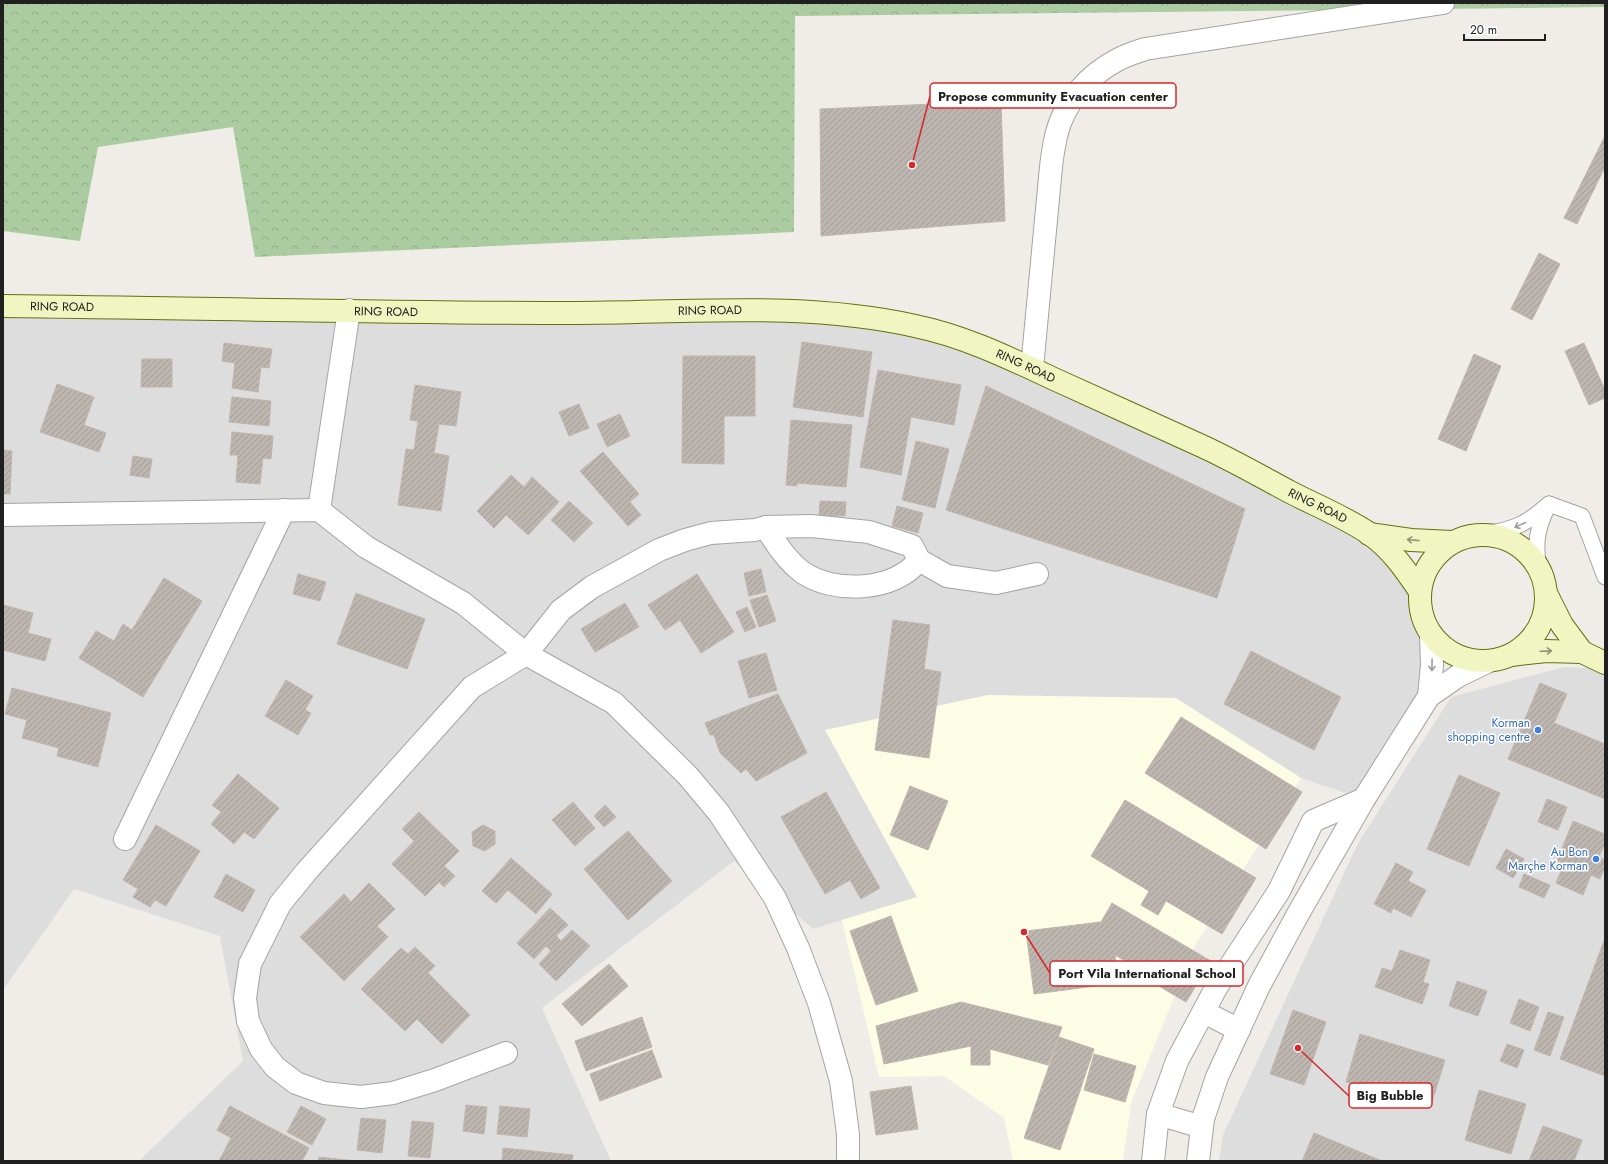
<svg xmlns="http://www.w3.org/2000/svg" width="1608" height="1164" font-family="Jost,sans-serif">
<defs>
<pattern id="forest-crowns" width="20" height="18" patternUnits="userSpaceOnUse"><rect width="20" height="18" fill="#abcca0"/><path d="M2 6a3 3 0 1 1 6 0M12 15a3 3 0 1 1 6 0" fill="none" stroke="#93af8a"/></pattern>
<pattern id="building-hatch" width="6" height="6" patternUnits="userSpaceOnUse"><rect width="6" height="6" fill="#bdb6b0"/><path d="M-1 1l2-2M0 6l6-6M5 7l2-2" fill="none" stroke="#a29c97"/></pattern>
</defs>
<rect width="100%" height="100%" fill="#f0ede8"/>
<g fill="#dedddd">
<path d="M3,306l886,10 403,177 133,77 -6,20 2,23 10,22 15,15 -82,149 -63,-21 -475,-48 91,167 -104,32 -79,-68 -192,147 69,153h-472l104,-100 -23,-125 -146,-47 -71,101z"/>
<path d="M1564,667l41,2v492h-386l4,-26 135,-292 93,-146z"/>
</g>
<path fill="#fcfde4" d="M988,695l188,3 125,80 -105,166 -65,159 -8,58h-110l-9,-43 -60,-42 -65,1 -37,-157 75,-23 -92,-167z"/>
<path fill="url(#forest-crowns)" d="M3,3h1602v4l-810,9 -1,216 -539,25 -22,-130 -135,20 -18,94 -77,-10z"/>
<g fill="url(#building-hatch)" stroke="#c1b5ab">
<path d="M1001,101l4,120 -184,15 -1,-127z"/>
<path d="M1605,136v31l-28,57 -13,-6z"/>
<path d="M1539,253l21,11 -28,56 -21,-11z"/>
<path d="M802,342l70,10 -9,65 -70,-10z"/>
<path d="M224,343l48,6 -3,19 -8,-1 -3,25 -26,-4 3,-25 -13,-2z"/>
<path d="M1584,343l21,47v8l-16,7 -24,-54z"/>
<path d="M1474,354l27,12 -35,85 -28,-12z"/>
<path d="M683,356h72v60h-31v48l-42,-1z"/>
<path d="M142,359h30v28h-31z"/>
<path d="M878,370l83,15 -7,40 -43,-8 -10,58 -41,-8z"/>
<path d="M57,384l37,13 -10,28 22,8 -7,19 -59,-20z"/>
<path d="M415,385l46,7 -5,34 -17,-2 -5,29 15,3 -8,55 -43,-6 8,-56 8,1 4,-29 -8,-1z"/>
<path d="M986,386l259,123 -28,89 -271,-88z"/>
<path d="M232,397l39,4 -2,25 -40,-4z"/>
<path d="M579,404l10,24 -20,8 -10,-24z"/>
<path d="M620,414l10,22 -23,11 -10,-23z"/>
<path d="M791,420l61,5 -6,62 -49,-4v3l-11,-1z"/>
<path d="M232,432l41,4 -2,23 -8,-1 -3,26 -24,-2 2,-27h-8z"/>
<path d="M916,441l33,8 -14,59 -33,-8z"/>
<path d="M3,450l9,1 -2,43h-7z"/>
<path d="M603,452l36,42 -9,8 11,13 -13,11 -48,-55z"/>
<path d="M133,456l19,3 -3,19 -19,-3z"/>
<path d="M511,475l13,12 8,-10 27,25 -31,33 -22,-20 -12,13 -17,-17z"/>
<path d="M569,501l24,22 -19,19 -23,-22z"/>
<path d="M820,501l26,1 -1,14 -26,-1z"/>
<path d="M897,506l26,7 -5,20 -26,-7z"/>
<path d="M761,569l5,23 -17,4 -5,-23z"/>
<path d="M298,574l28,8 -6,19 -27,-7z"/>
<path d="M697,574l37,58 -33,21 -21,-33 -15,10 -17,-25z"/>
<path d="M164,578l38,23 -59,96 -64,-39 17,-27 18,10 9,-17 9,6z"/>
<path d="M356,593l69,26 -18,50 -70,-25z"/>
<path d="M767,595l9,26 -17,6 -9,-27z"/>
<path d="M625,603l14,24 -44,25 -14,-23z"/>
<path d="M3,605l30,8 -5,20 23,6 -6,22 -42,-11z"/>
<path d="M747,607l9,20 -11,5 -9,-20z"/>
<path d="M893,620l37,5 -6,44 17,3 -12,86 -54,-8z"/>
<path d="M1251,651l90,46 -27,53 -90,-46z"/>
<path d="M766,653l11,37 -28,8 -11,-37z"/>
<path d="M286,680l27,16 -8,14 6,3 -13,22 -33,-19z"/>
<path d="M1540,683l27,11 -13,29 51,21v55l-97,-40z"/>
<path d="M12,688l99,25 -13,54 -41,-11 2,-8 -37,-10 5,-18 -22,-6z"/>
<path d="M778,694l29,59 -51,28 -10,-12 -5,4 -21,-20 -6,-18h-4l-5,-12z"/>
<path d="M1181,717l121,75 -36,57 -121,-76z"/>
<path d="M238,774l41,34 -25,31 -10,-7 -10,12 -23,-20 10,-12 -9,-7z"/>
<path d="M1459,775l41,18 -31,73 -42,-17z"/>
<path d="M910,786l38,15 -20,49 -38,-15z"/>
<path d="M826,792l54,96 -19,11 -11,-19 -25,14 -44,-77z"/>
<path d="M1547,799l20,8 -9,23 -20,-8z"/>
<path d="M1125,800l131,78 -34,56 -56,-33 -8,14 -17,-10 8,-14 -58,-35z"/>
<path d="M573,802l22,26 -20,18 -23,-26z"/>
<path d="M605,805l11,12 -12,10 -10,-11z"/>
<path d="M419,812l40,39 -15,15 11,10 -11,11 -5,-5 -14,14 -33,-32 22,-23 -12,-12z"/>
<path d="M1573,821l32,13v9l-6,14 6,3v6l-5,13 -9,-4 -8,20 -27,-12 8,-19 -7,-3z"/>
<path d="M156,825l44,26 -34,55 -11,-6 -5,7 -17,-10 5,-8 -15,-9z"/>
<path d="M483,825l12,6v13l-10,7 -12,-5 -1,-14z"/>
<path d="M628,831l44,50 -44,39 -44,-51z"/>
<path d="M1506,849l18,10 -11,19 -17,-10z"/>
<path d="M511,858l41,36 -16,20 -28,-24 -12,13 -14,-12z"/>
<path d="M1396,863l17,9 -5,9 18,9 -15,27 -18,-9 -2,5 -17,-9z"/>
<path d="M226,874l29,16 -12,22 -29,-15z"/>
<path d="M1524,874l26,11 -6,13 -25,-11z"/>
<path d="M369,883l26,26 -18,17 11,11 -44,44 -44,-44 44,-43 7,8z"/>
<path d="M1112,903l99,58 -25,41 -46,-27 2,-4 -27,-16 4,28 -85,11 -8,-63 75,-9z"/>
<path d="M550,908l18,17 -12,11 5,5 11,-11 18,16 -34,35 -17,-17 12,-13 -5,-5 -12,13 -17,-16z"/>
<path d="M891,916l27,75 -42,14 -26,-74z"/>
<path d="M1605,938v138l-45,-17z"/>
<path d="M415,947l20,19 -7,7 42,42 -28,29 -25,-25 -12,12 -44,-42 40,-41 7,6z"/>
<path d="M1400,950l30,10 -7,22 6,2 -7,20 -47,-17 7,-19 10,3z"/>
<path d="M609,964l19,22 -46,40 -20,-22z"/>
<path d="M1457,981l30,10 -9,25 -29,-10z"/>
<path d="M1519,999l20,8 -9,24 -20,-8z"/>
<path d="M961,1002l101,25 -14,38 -58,-16v16h-19v-19l-87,18 -8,-38z"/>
<path d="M1293,1010l33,12 -22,63 -34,-11z"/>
<path d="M1548,1012l16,5 -14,39 -16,-6z"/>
<path d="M642,1017l10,30 -66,24 -11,-30z"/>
<path d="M1360,1034l85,26 -15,48 -84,-26z"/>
<path d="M1059,1037l35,12 -34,101 -36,-12z"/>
<path d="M1507,1044l17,6 -7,18 -17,-7z"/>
<path d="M652,1050l10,27 -62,24 -10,-27z"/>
<path d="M1094,1054l42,12 -11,36 -41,-12z"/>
<path d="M911,1086l7,43 -42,6 -6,-43z"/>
<path d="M1479,1090l47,14 -15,50 -46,-14z"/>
<path d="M466,1105l21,2 -3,27 -21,-3z"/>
<path d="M230,1106l79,42 -7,13h-83l12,-23 -14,-8z"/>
<path d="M301,1106l25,13 -14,26 -25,-13z"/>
<path d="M500,1106l30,3 -3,28 -30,-3z"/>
<path d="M361,1118l25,2 -4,33 -25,-3z"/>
<path d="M412,1121l22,2 -4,35 -22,-2z"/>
<path d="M1543,1126l39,14 -8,21h-45z"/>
<path d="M1314,1133l68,28h-80z"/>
<path d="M503,1148l70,7 -1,6h-70z"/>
<path d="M319,1157l37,4h-38z"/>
</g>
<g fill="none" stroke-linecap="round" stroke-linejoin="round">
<g stroke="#a4a4a4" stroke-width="17">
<g id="service">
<path d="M1549,504l33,12 23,61"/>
<path d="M1485,534c31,-5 41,-10 64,-30"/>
<path d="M1539,569c-4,-24 -3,-38 8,-61"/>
</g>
</g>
<g stroke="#a4a4a4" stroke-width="24">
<g id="minor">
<path d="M1032,368l19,-201c1,-11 3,-21 5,-31 8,-34 32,-61 63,-77 8,-4 17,-7 26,-10l298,-46"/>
<path d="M319,510l30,-200"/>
<path d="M3,515l316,-5 47,37 97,56 63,51 88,49 74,73 31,37 56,85 23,50 21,55 22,78 7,53v27"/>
<path d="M766,527c9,16 20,33 36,45 31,22 93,20 117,-12"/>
<path d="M1429,696l3,-31 -1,-30"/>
<path d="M125,839l159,-329"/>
<path d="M1204,1012l35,18"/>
<path d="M506,1053l-71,27 -42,13 -32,4 -37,-4 -28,-10 -21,-16 -14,-18 -13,-28 -3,-23 5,-34 30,-60 26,-32 166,-185 54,-33 35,-44 31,-23 67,-37 26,-10 26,-7 44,-3 11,-3 45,-1 58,6 43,14 7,14 28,16 49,7 41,-9"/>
<path d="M1158,1114l44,13"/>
<path d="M1153,1161l5,-47 19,-53 39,-73 63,-97 34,-70 51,-22"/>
<path d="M1198,1161l5,-42 14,-42 42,-91 39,-72 66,-115 65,-103 29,-20 31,-15"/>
</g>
</g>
<g stroke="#63700e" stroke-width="24">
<g id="secondary">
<path id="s1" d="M3,306c190,2 379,7 569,7 114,0 230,-12 343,13 49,10 94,32 139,53 50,23 100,45 150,68 30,14 58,30 86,45 27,14 55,25 80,42 21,15 35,35 49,56"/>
<path d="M1369,534l42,6 41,2"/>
<circle cx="1483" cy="598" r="63"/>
<path d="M1546,593l16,32 20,27"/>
<path d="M1511,655l35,-4 36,1 23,11"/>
</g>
</g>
<use href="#service" stroke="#fff" stroke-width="15"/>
<use href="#minor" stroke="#fff" stroke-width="22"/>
<use href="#secondary" stroke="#f1f5c1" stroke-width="22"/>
</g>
<defs><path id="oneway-shaft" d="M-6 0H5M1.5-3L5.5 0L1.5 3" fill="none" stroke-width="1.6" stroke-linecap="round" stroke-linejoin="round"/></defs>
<g stroke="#9b9b9b">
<use href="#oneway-shaft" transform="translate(1520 525) rotate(155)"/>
<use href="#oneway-shaft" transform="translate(1432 665) rotate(91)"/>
</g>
<g stroke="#939579">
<use href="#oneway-shaft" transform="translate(1413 540) rotate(-174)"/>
<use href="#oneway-shaft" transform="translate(1546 651) rotate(-2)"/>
</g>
<g fill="#3f7fe0" stroke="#fff" stroke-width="1.5">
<circle cx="1538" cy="730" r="4"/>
<circle cx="1596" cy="859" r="4"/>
</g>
<g text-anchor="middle" stroke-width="3" stroke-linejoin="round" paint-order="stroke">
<g font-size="12" fill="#202020" stroke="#fff">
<text dy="4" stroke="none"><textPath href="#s1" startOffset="59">RING ROAD</textPath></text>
<text dy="4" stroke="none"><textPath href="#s1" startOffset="383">RING ROAD</textPath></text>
<text dy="4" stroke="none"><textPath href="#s1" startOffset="707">RING ROAD</textPath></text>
<text dy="4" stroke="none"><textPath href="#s1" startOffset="1031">RING ROAD</textPath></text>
<text dy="4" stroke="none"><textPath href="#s1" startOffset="1355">RING ROAD</textPath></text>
</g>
<g font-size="12" fill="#366cbe" stroke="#fff" text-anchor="end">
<text x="1530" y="727">Korman<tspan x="1530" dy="14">shopping centre</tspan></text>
<text x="1588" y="856">Au Bon<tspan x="1588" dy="14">Marçhe Korman</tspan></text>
</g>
</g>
<path fill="none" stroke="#d62828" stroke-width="1.5" d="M912 165L930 96M1024 932L1050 973M1298 1048L1349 1096"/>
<g fill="#d62828" stroke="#fff" stroke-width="1.5">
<circle cx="912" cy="165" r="4"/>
<circle cx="1024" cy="932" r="4"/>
<circle cx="1298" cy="1048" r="4"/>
</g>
<g fill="#fff" stroke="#d62828" stroke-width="1.5">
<rect x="930" y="83" width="246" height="25" rx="4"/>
<rect x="1050" y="961" width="193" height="25" rx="4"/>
<rect x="1349" y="1083" width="83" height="25" rx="4"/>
</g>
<g font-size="13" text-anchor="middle" font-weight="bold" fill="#202020">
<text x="1053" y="101">Propose community Evacuation center</text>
<text x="1147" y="978">Port Vila International School</text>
<text x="1390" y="1100">Big Bubble</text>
</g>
<rect width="1608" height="1164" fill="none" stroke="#202020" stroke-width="8"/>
<path d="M1464 34v6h81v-6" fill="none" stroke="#202020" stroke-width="2"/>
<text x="1470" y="34" font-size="12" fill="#202020" stroke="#ffffff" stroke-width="3" paint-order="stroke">20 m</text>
</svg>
